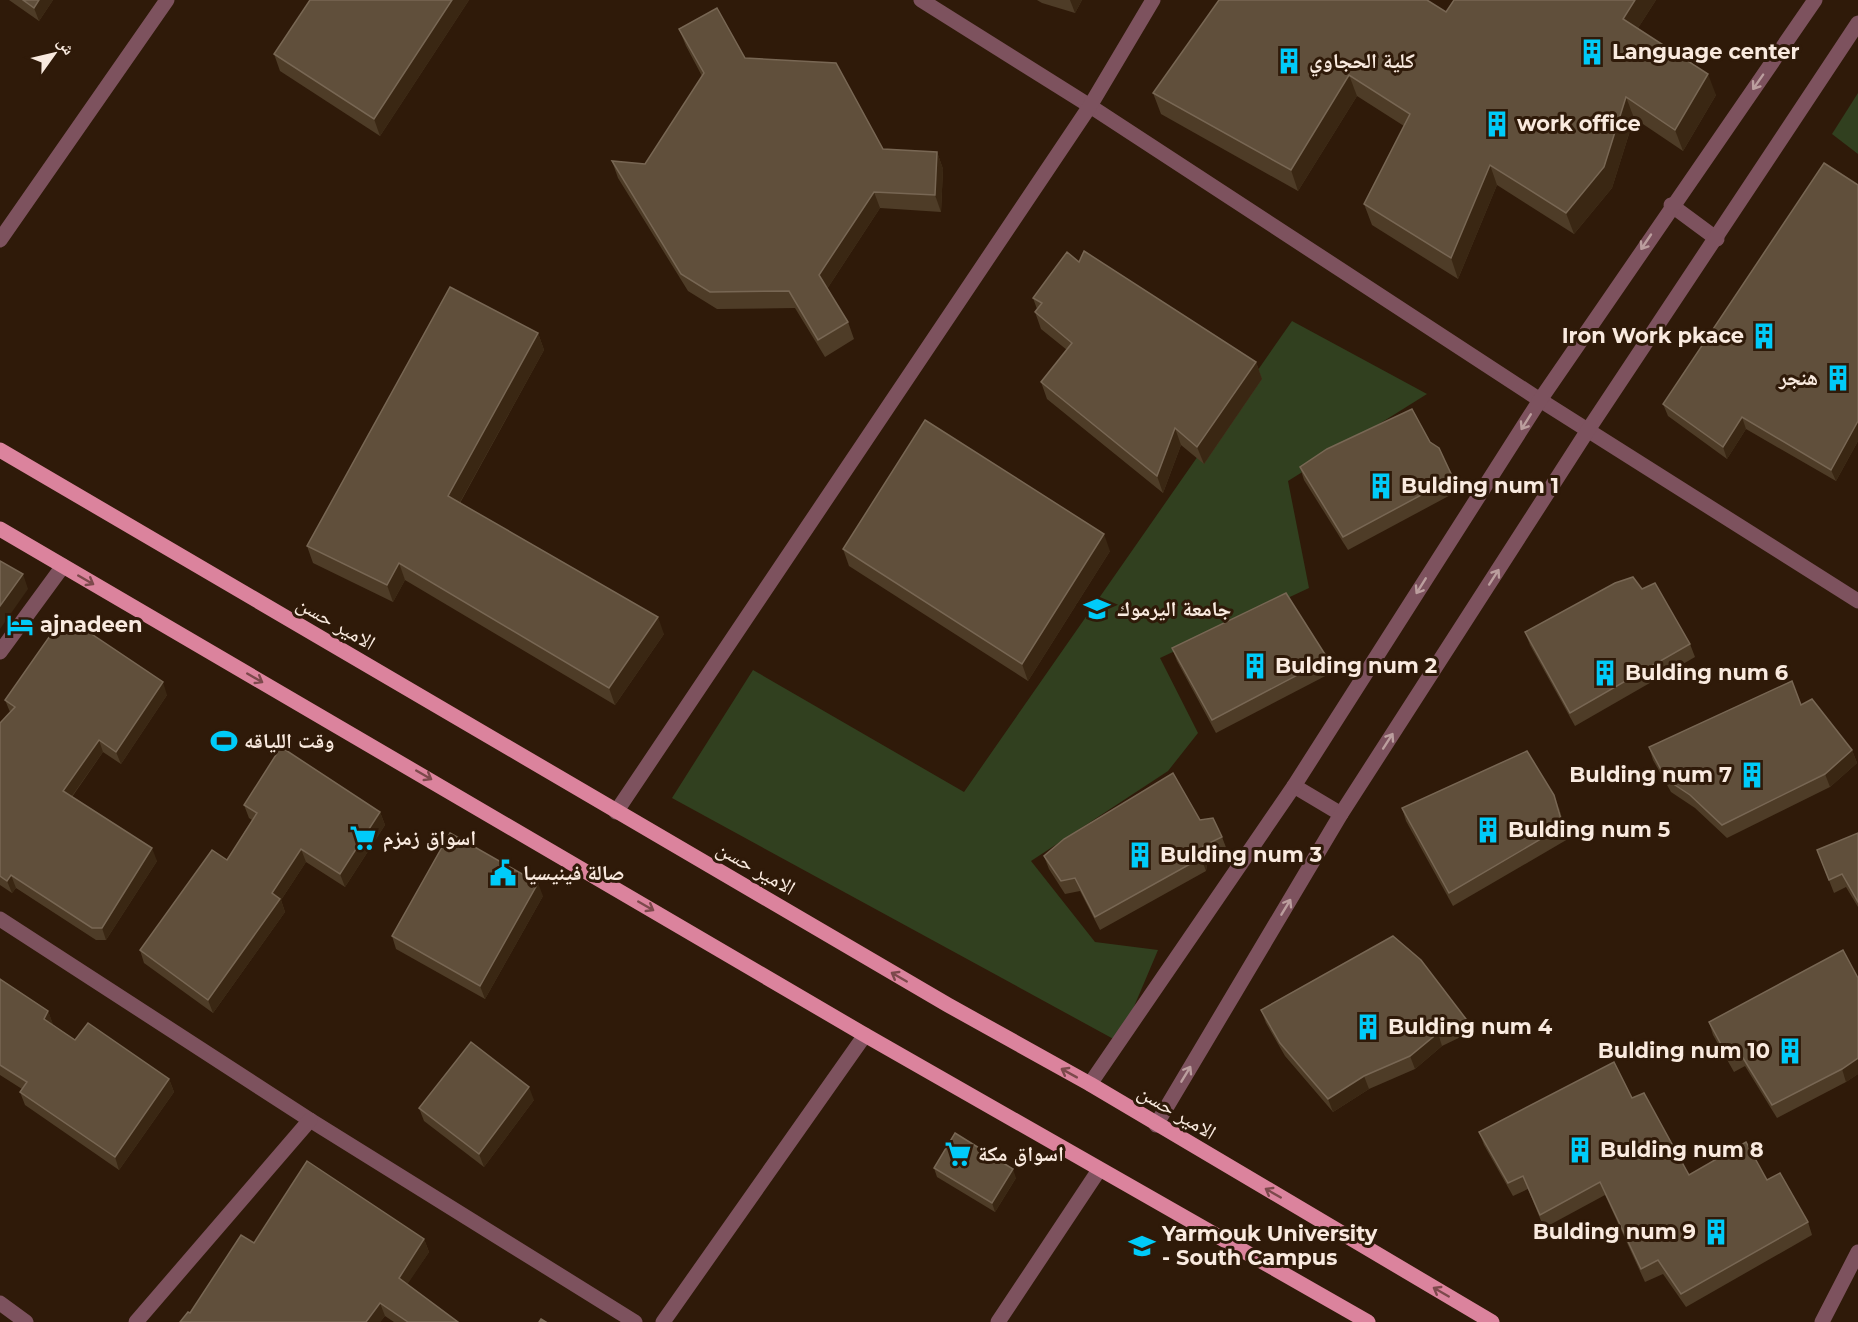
<svg xmlns="http://www.w3.org/2000/svg" width="1858" height="1322" font-family="Montserrat,'Noto Naskh Arabic',sans-serif">
<rect width="100%" height="100%" fill="#2f1a09"/>
<g fill="#31401f">
<path d="M1858,93v61l-26,-20z"/>
<path d="M1292,321l135,73 -139,87 21,107 -149,70 38,75 -30,38 -137,90 64,81 63,8 -39,92 -447,-244 81,-128 211,122z"/>
</g>
<g fill="none" stroke-linecap="round" stroke-linejoin="round">
<g stroke="#7d525e" stroke-width="15">
<path d="M921,0l169,106 450,294 318,201"/>
<path d="M0,240l167,-240"/>
<path d="M616,812l474,-706 63,-106"/>
</g>
<g stroke="#7d525e" stroke-width="15">
<path d="M1671,205l46,34"/>
<path d="M0,652l63,-86"/>
<path d="M1294,786l47,28"/>
<path d="M0,919l310,201 325,202"/>
<path d="M1090,1084l204,-298 246,-386 275,-400"/>
<path d="M1156,1125l185,-311 247,-384 270,-407"/>
<path d="M0,1303l26,19"/>
<path d="M136,1322l174,-202"/>
<path d="M663,1322l202,-287"/>
<path d="M998,1322l101,-152"/>
<path d="M1822,1322l36,-70"/>
</g>
<g stroke="#db839d" stroke-width="15">
<path d="M0,450l948,555 142,79 402,238"/>
<path d="M0,529l865,506 503,287"/>
</g>
</g>
<g fill="#4e3c27">
<path d="M9,0h44l-14,21z"/>
<path d="M469,0l-89,136 -100,-65 -6,-17z"/>
<path d="M1037,0h45l-7,13 -33,-10z"/>
<path d="M1656,0l-18,28 78,67 -33,56 -49,-33 -22,70 -38,46 -77,-49 -39,94 -86,-54 -8,-21 40,-78 -47,-30 -59,95 -137,-77 -8,-21 293,-81z"/>
<path d="M679,29l66,29 138,91 54,3 6,17 -2,43 -61,-4 -53,81 21,33 6,17 -29,18 -30,-49 -78,1 -29,-18 -70,-113 -6,-17 33,3 57,-88 -16,-30z"/>
<path d="M1858,185v256l-22,40 -90,-52 -19,30 -59,-43 -5,-12z"/>
<path d="M1079,262l177,100 6,17 -58,85 -23,-19 -18,48 -116,-94 -6,-17 26,-32 -26,-21 -6,-17 2,-3 -4,-11z"/>
<path d="M538,333l6,17 -84,153 204,131 -49,71 -210,-125 -12,22 -80,-39 -6,-17z"/>
<path d="M1430,442l23,36 5,13 -110,59 -44,-70 -4,-13z"/>
<path d="M843,549l267,2 -82,130 -179,-115z"/>
<path d="M1642,589l48,55 5,13 -120,69 -45,-81 -5,-13z"/>
<path d="M1172,648l156,11 5,13 -117,61 -39,-72z"/>
<path d="M167,695l-46,69 -18,-12 -31,45 85,64 -51,79h-10l-80,-52 -4,5 -12,-8v-162l10,-11 -5,-12z"/>
<path d="M1801,705l51,45 5,13 -27,24 -103,51 -32,-30 -24,-16 -18,-32 -4,-13z"/>
<path d="M244,805l136,7 5,13 -40,62 -39,-25 -25,38 4,12 -72,101 -69,-50 -4,-13 87,-90 25,-40 -3,-2z"/>
<path d="M1402,808h157l9,31 -115,67 -47,-85z"/>
<path d="M1200,820l22,17 5,13 -19,9 -2,12 -106,59 -20,-39 -15,3 -16,-25 -5,-13z"/>
<path d="M1858,833v74l-12,-20 -12,6 -17,-43z"/>
<path d="M543,896l-58,103 -89,-50 -4,-13z"/>
<path d="M1858,978v96l-12,8 -69,36 -32,-52 -11,6 -21,-37 -4,-13z"/>
<path d="M0,979l48,32 5,14 22,15 94,39 5,13 -55,78 -94,-65 -5,-13 2,-3 -22,-14z"/>
<path d="M1261,1010l205,9 5,13 -29,14 -27,23 -46,20 -36,23 -48,-56 -19,-33z"/>
<path d="M1632,1098l57,77 78,5 41,42 4,13 -126,72 -23,-33 -18,8 -40,-87 -61,33 -16,-39 -15,7 -29,-51 -5,-13z"/>
<path d="M534,1100l-50,67 -60,-46 -5,-13z"/>
<path d="M934,1168l82,10 -21,34 -58,-35z"/>
<path d="M424,1239l5,13 -22,32 51,38h-64l-9,-6 -5,6h-200l10,-9 64,-70z"/>
</g>
<g fill="#3a2713">
<path d="M39,0h14l-14,21 -5,-13z"/>
<path d="M452,0h17l-89,136 -6,-17z"/>
<path d="M1070,0h12l-7,13z"/>
<path d="M1635,0h21l-25,39 -8,-20z"/>
<path d="M1708,74l8,21 -33,56 -8,-21z"/>
<path d="M1349,75l8,21 -59,95 -7,-21z"/>
<path d="M1626,97l8,21 -22,70 -38,46 -8,-21z"/>
<path d="M937,152l6,17 -2,43 -6,-17z"/>
<path d="M1490,165l7,20 -39,94 -7,-21z"/>
<path d="M874,192l6,16 -55,84 -6,-17z"/>
<path d="M538,333l6,17 -90,163 -6,-17z"/>
<path d="M1256,362l6,17 -58,85 -7,-17z"/>
<path d="M1742,417l4,12 -19,30 -4,-12z"/>
<path d="M1858,421v20l-22,40 -5,-11z"/>
<path d="M1175,428l6,17 -18,48 -6,-17z"/>
<path d="M1104,534l6,17 -82,130 -6,-17z"/>
<path d="M399,563l6,17 -12,22 -6,-17z"/>
<path d="M23,574l5,15 -28,40v-23z"/>
<path d="M658,617l6,17 -49,71 -6,-17z"/>
<path d="M163,682l4,13 -46,69 -5,-12z"/>
<path d="M99,740l4,12 -36,51 -4,-12z"/>
<path d="M1852,750l5,13 -27,24 -5,-13z"/>
<path d="M1554,795l5,13 9,31 -5,-13z"/>
<path d="M380,812l5,13 -40,62 -5,-13z"/>
<path d="M1203,846l5,13 -2,12 -5,-13z"/>
<path d="M152,848l5,13 -51,79 -4,-12z"/>
<path d="M301,849l5,13 -25,38 4,12 -72,101 -5,-13 64,-107z"/>
<path d="M11,875l5,13 -4,5 -5,-12z"/>
<path d="M538,883l5,13 -58,103 -5,-13z"/>
<path d="M48,1011l5,13 -5,8 -4,-13z"/>
<path d="M1438,1033l4,13 -27,23 -5,-13z"/>
<path d="M1858,1058v16l-12,8 -4,-13z"/>
<path d="M1364,1076l5,13 -36,23 -5,-13z"/>
<path d="M169,1079l5,13 -55,78 -4,-13z"/>
<path d="M529,1087l5,13 -50,67 -5,-13z"/>
<path d="M1013,1169l3,9 -21,34 -3,-9z"/>
<path d="M424,1239l5,13 -26,39 -4,-13z"/>
<path d="M380,1303l5,13 -5,6h-14z"/>
</g>
<g fill="#604f3b" stroke="#786754" stroke-width="1.5">
<path d="M23,0h16l-5,8z"/>
<path d="M310,0h142l-78,119 -100,-65z"/>
<path d="M1219,0h208l19,12 8,-12h181l-12,19 85,55 -33,56 -49,-33 -22,70 -38,46 -76,-48 -39,93 -87,-54 46,-90 -61,-39 -58,95 -138,-77z"/>
<path d="M717,8l28,50 91,5 47,86 54,3 -2,43 -61,-3 -55,83 29,47 -30,18 -29,-49 -79,1 -29,-18 -69,-113 33,3 59,-91 -25,-44z"/>
<path d="M1824,163l34,22v236l-27,49 -89,-53 -19,30 -60,-43z"/>
<path d="M1084,251l172,111 -59,85 -22,-19 -18,48 -116,-94 31,-39 -37,-31 7,-9 -9,-5 34,-46 12,10z"/>
<path d="M450,287l88,46 -90,163 210,121 -49,71 -210,-125 -12,22 -80,-39z"/>
<path d="M1412,409l18,33 9,6 14,30 -110,59 -43,-70 27,-18z"/>
<path d="M925,420l179,114 -82,130 -179,-115z"/>
<path d="M0,561l23,13 -23,32z"/>
<path d="M1633,577l9,12 13,-6 35,61 -120,69 -45,-81 90,-49z"/>
<path d="M1286,593l42,66 -116,61 -40,-72z"/>
<path d="M68,623l13,4 82,55 -47,70 -17,-12 -36,51 89,57 -50,80h-10l-81,-53 -4,6 -7,-5v-153l15,-16 -10,-7 49,-70z"/>
<path d="M1792,681l9,24 11,-6 40,51 -27,24 -103,51 -32,-30 -24,-16 -17,-32z"/>
<path d="M281,747l99,65 -40,62 -39,-25 -29,44 8,6 -72,101 -68,-50 72,-100 15,10 30,-47 -13,-8z"/>
<path d="M1527,751l27,44 9,31 -114,67 -47,-85z"/>
<path d="M1173,773l27,47 13,-2 9,19 -19,9 -2,12 -106,59 -20,-39 -14,3 -17,-25 20,-17z"/>
<path d="M450,833l88,50 -58,103 -88,-50z"/>
<path d="M1858,833v69l-16,-28 -13,6 -12,-30z"/>
<path d="M1393,936l28,24 45,59 -28,14 -28,23 -46,20 -36,23 -48,-56 -19,-33z"/>
<path d="M1843,950l15,28v80l-16,11 -70,36 -32,-52 -11,6 -20,-37z"/>
<path d="M0,979l48,32 -4,8 31,21 13,-17 81,56 -54,78 -95,-65 7,-10 -27,-17z"/>
<path d="M471,1042l58,45 -50,67 -60,-46z"/>
<path d="M1614,1062l18,36 12,-5 45,82 57,-33 21,38 13,-7 28,49 -127,72 -23,-34 -17,9 -41,-87 -60,33 -17,-39 -15,7 -29,-51z"/>
<path d="M955,1133l58,36 -21,34 -58,-35z"/>
<path d="M307,1161l117,78 -25,39 59,44h-50l-28,-19 -14,19h-186l8,-10 2,1 51,-78 13,8z"/>
<path d="M541,1319l5,3h-7z"/>
</g>
<defs><path id="oneway-shaft" d="M-6 0H5M1.5-3L5.5 0L1.5 3" fill="none" stroke-width="1.6" stroke-linecap="round" stroke-linejoin="round" transform="scale(1.5)"/></defs>
<g stroke="#bb9e9e">
<use href="#oneway-shaft" transform="translate(1758 82) rotate(125)"/>
<use href="#oneway-shaft" transform="translate(1646 242) rotate(124)"/>
<use href="#oneway-shaft" transform="translate(1526 422) rotate(122)"/>
<use href="#oneway-shaft" transform="translate(1494 577) rotate(-57)"/>
<use href="#oneway-shaft" transform="translate(1421 586) rotate(122)"/>
<use href="#oneway-shaft" transform="translate(1388 741) rotate(-57)"/>
<use href="#oneway-shaft" transform="translate(1286 907) rotate(-59)"/>
<use href="#oneway-shaft" transform="translate(1186 1074) rotate(-59)"/>
</g>
<g stroke="#7c494c">
<use href="#oneway-shaft" transform="translate(86 580) rotate(30)"/>
<use href="#oneway-shaft" transform="translate(255 678) rotate(30)"/>
<use href="#oneway-shaft" transform="translate(424 775) rotate(30)"/>
<use href="#oneway-shaft" transform="translate(646 906) rotate(30)"/>
<use href="#oneway-shaft" transform="translate(899 977) rotate(-150)"/>
<use href="#oneway-shaft" transform="translate(1069 1073) rotate(-151)"/>
<use href="#oneway-shaft" transform="translate(1273 1193) rotate(-150)"/>
<use href="#oneway-shaft" transform="translate(1441 1292) rotate(-150)"/>
</g>
<defs>
<g id="building-bare" transform="scale(2.07)"><path d="M-4-6H4V6H1V3H-1V6H-4ZM-2.5-4.3h1.7v1.8h-1.7ZM.8-4.3h1.7v1.8H.8ZM-2.5-1h1.7V.8h-1.7ZM.8-1h1.7V.8H.8Z" fill="#00cbf9" stroke="#2f1a09" stroke-width="2.5" paint-order="stroke"/></g>
<g id="university-bare" transform="scale(2.07)"><path d="M0-5L7-2L0 1L-7-2ZM-4 1L0 2.5L4 1V4Q0 6-4 4Z" fill="#00cbf9" stroke="#2f1a09" stroke-width="2.5" paint-order="stroke"/></g>
<g id="hotel-bare" transform="scale(2.07)"><path d="M-6-4.5h1.5V1H6V5H4.5V3h-9V5H-6ZM-4 0a1.8 1.8 0 1 1 3.6 0ZM.5 0V-2.5h3Q6-2.5 6 0Z" fill="#00cbf9" stroke="#2f1a09" stroke-width="2.5" paint-order="stroke"/></g>
<g id="stadium-bare" transform="scale(2.07)"><path d="M0-5a6.5 5 0 1 0 0 10a6.5 5 0 1 0 0-10ZM-3.5-1.8h7v3.6h-7Z" fill="#00cbf9" stroke="#2f1a09" stroke-width="2.5" paint-order="stroke"/></g>
<g id="supermarket-bare" transform="scale(2.07)"><path d="M-6-5.5h2.5l.6 2H6L4.5 2H-2.5L-4.4-4H-6ZM-1.5 3.2a1.3 1.3 0 1 0 .1 0ZM3 3.2a1.3 1.3 0 1 0 .1 0Z" fill="#00cbf9" stroke="#2f1a09" stroke-width="2.5" paint-order="stroke"/></g>
<g id="civic-bare" transform="scale(2.07)"><path d="M-.6-6.5H3V-4.5H.6V-3L4-1V1h2V6H-6V1h2V-1L-.6-3ZM-1.2 2.5V6h2.4V2.5Z" fill="#00cbf9" stroke="#2f1a09" stroke-width="2.5" paint-order="stroke"/></g>
</defs>
<g fill-rule="evenodd">
<use href="#building-bare" x="1592" y="52"/>
<use href="#building-bare" x="1289" y="61"/>
<use href="#building-bare" x="1497" y="124"/>
<use href="#building-bare" x="1764" y="336"/>
<use href="#building-bare" x="1838" y="378"/>
<use href="#building-bare" x="1381" y="486"/>
<use href="#university-bare" x="1097" y="609"/>
<use href="#hotel-bare" x="20" y="625"/>
<use href="#building-bare" x="1255" y="666"/>
<use href="#building-bare" x="1605" y="673"/>
<use href="#stadium-bare" x="224" y="741"/>
<use href="#building-bare" x="1752" y="775"/>
<use href="#building-bare" x="1488" y="830"/>
<use href="#supermarket-bare" x="363" y="838"/>
<use href="#building-bare" x="1140" y="855"/>
<use href="#civic-bare" x="503" y="873"/>
<use href="#building-bare" x="1368" y="1027"/>
<use href="#building-bare" x="1790" y="1051"/>
<use href="#building-bare" x="1580" y="1150"/>
<use href="#supermarket-bare" x="958" y="1154"/>
<use href="#building-bare" x="1716" y="1232"/>
<use href="#university-bare" x="1142" y="1246"/>
</g>
<g text-anchor="middle" stroke-width="6" stroke-linejoin="round" paint-order="stroke">
<g font-size="21" font-weight="bold" fill="#f9eadf" stroke="#2f1a09" text-anchor="start">
<text x="1612" y="59">Language center</text>
<text x="1309" y="68">كلية الحجاوي</text>
<text x="1517" y="131">work office</text>
<text x="1744" y="343" text-anchor="end">Iron Work pkace</text>
<text x="1818" y="385" text-anchor="end">هنجر</text>
<text x="1401" y="493">Bulding num 1</text>
<text x="1117" y="616">جامعة اليرموك</text>
<text x="40" y="632">ajnadeen</text>
<text x="1275" y="673">Bulding num 2</text>
<text x="1625" y="680">Bulding num 6</text>
<text x="244" y="748">وقت اللياقه</text>
<text x="1732" y="782" text-anchor="end">Bulding num 7</text>
<text x="1508" y="837">Bulding num 5</text>
<text x="383" y="845">اسواق زمزم</text>
<text x="1160" y="862">Bulding num 3</text>
<text x="523" y="880">صالة فينيسيا</text>
<text x="1388" y="1034">Bulding num 4</text>
<text x="1770" y="1058" text-anchor="end">Bulding num 10</text>
<text x="1600" y="1157">Bulding num 8</text>
<text x="978" y="1161">اسواق مكة</text>
<text x="1696" y="1239" text-anchor="end">Bulding num 9</text>
<text x="1162" y="1241">Yarmouk University<tspan x="1162" dy="24">- South Campus</tspan></text>
</g>
<g font-size="21" fill="#f9eadf" stroke="#2f1a09">
<text transform="translate(336 623) rotate(30)" y="7">الامير حسن</text>
<text transform="translate(756 868) rotate(30)" y="7">الامير حسن</text>
<text transform="translate(1177 1112) rotate(31)" y="7">الامير حسن</text>
</g>
</g>
<g transform="translate(54 54) rotate(56)" stroke="#2f1a09" stroke-width="4.5" paint-order="stroke">
<path d="M0-4.5L10 22L0 15L-10 22Z" fill="#f9eadf"/>
<text y="-9" font-size="16" font-weight="bold" text-anchor="middle" fill="#f9eadf">ش</text>
</g>
</svg>
